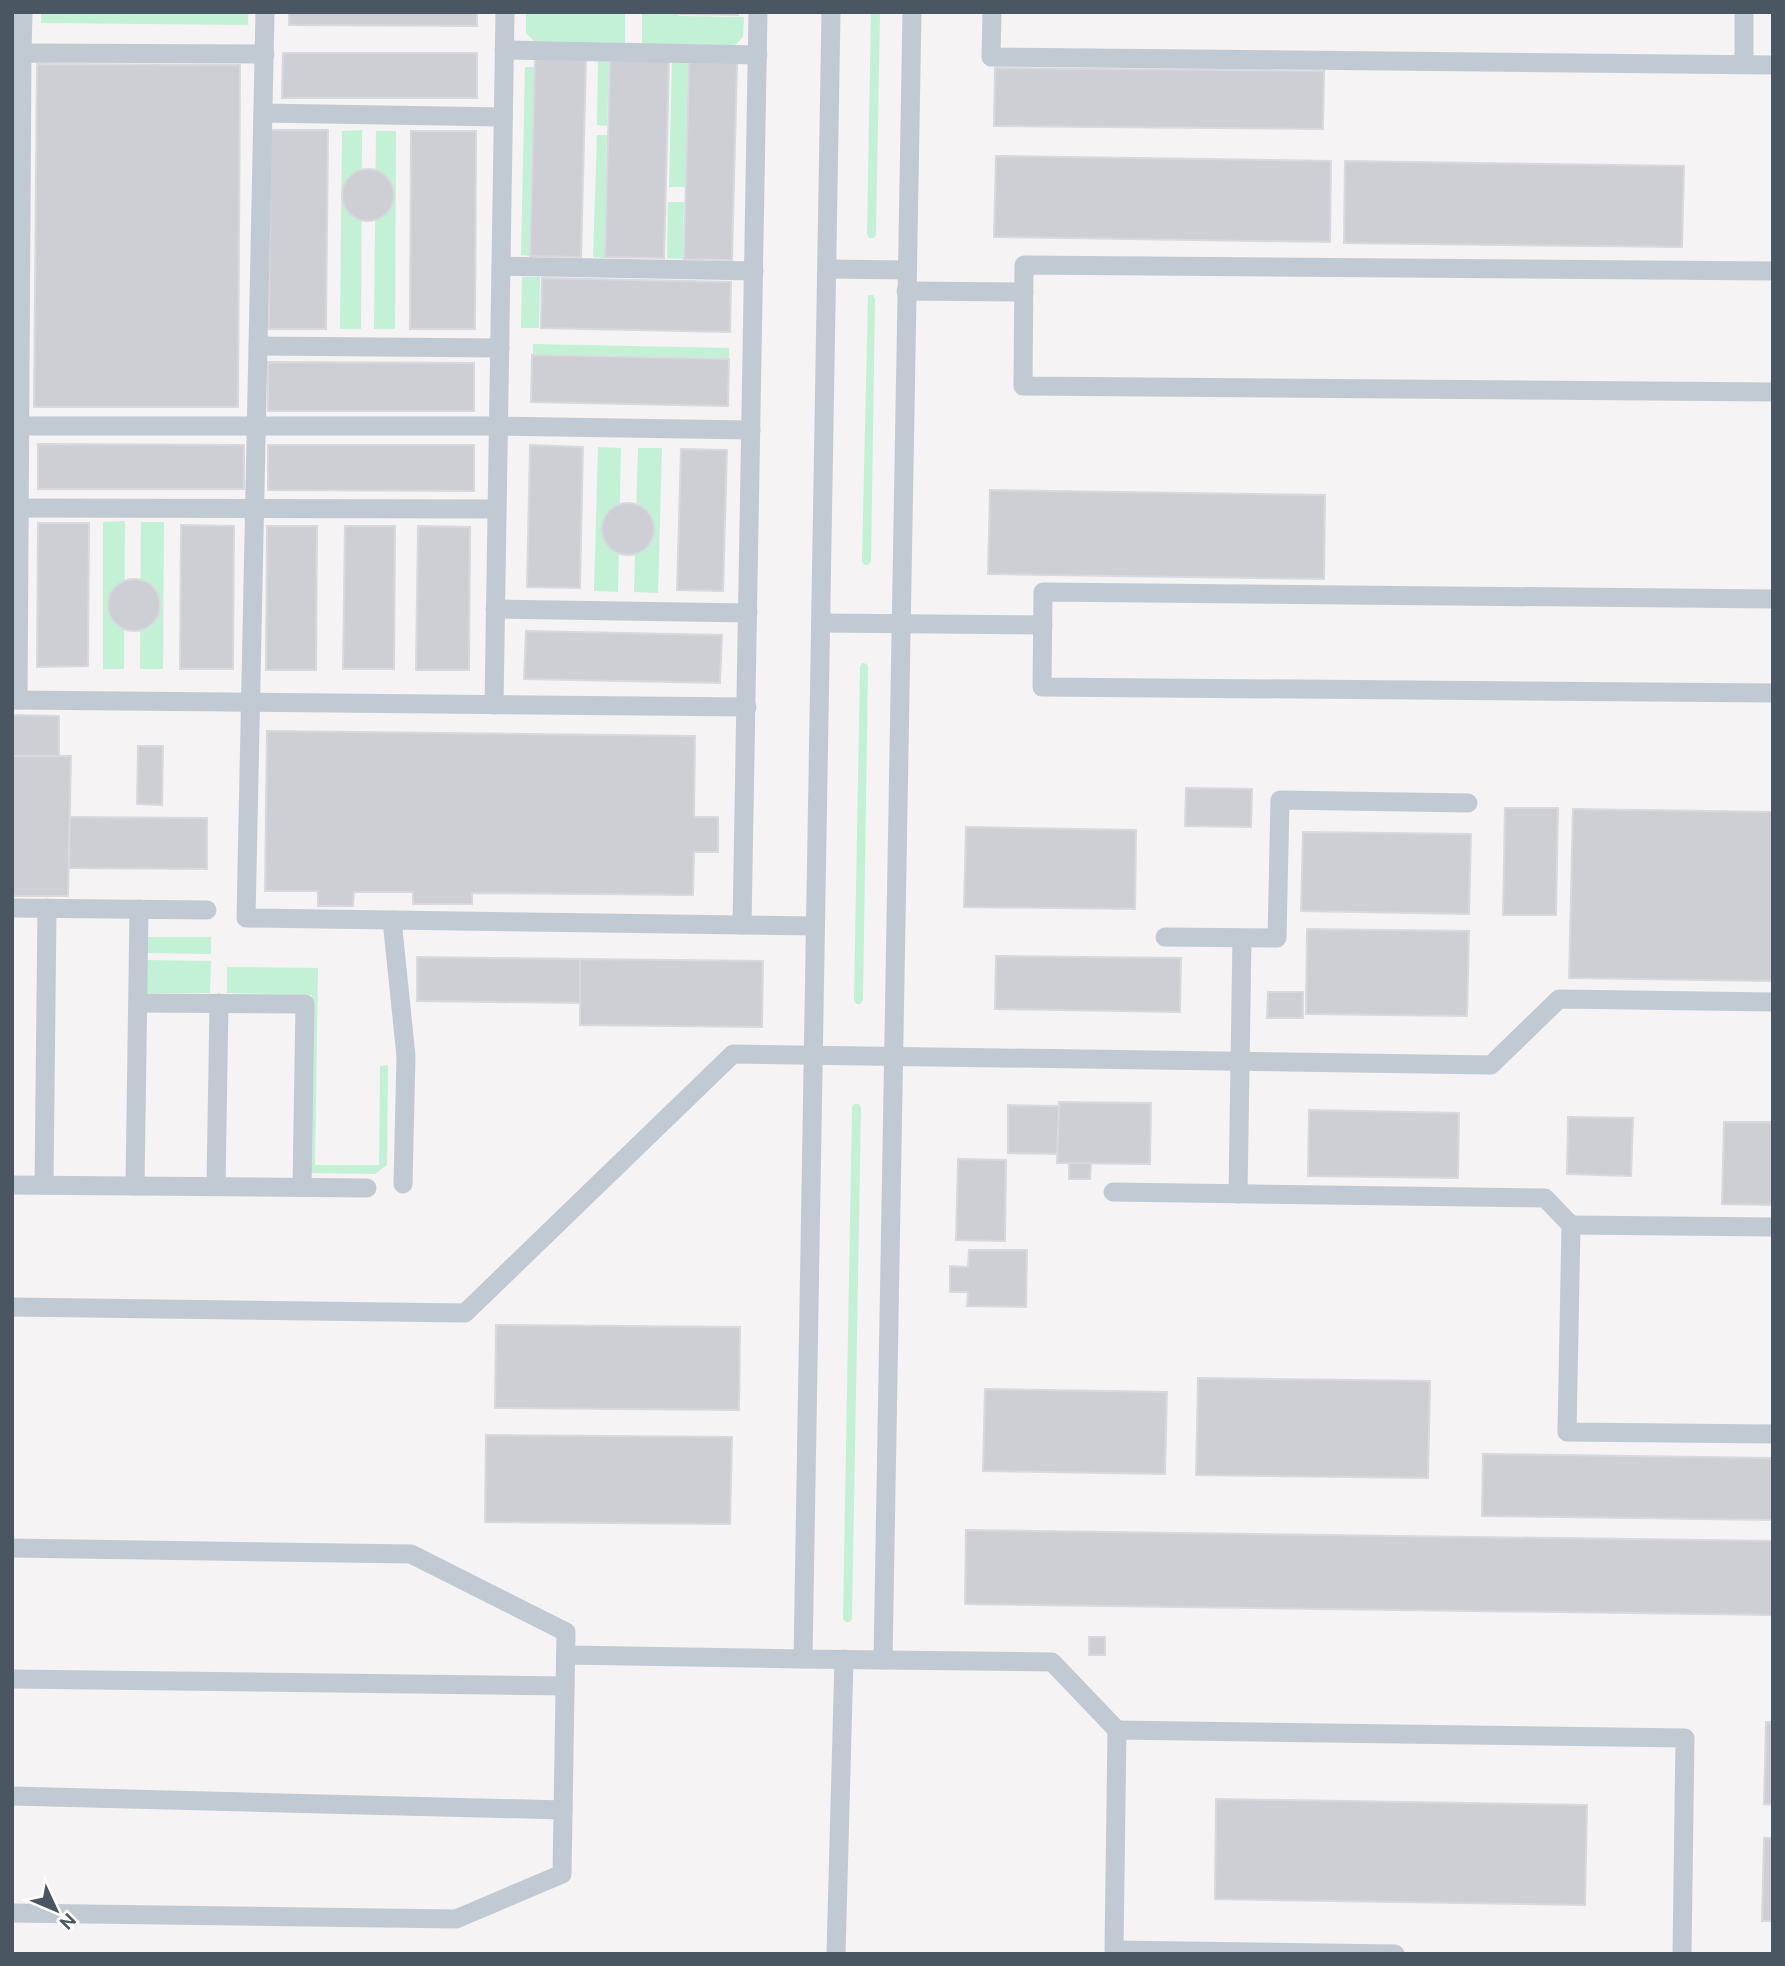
<svg xmlns="http://www.w3.org/2000/svg" width="1785" height="1966" font-family="Ubuntu,sans-serif">
<rect width="100%" height="100%" fill="#f5f3f3"/>
<g fill="#c3f1d5">
<path d="M41,12h207v13l-207,-2z"/>
<path d="M588,12h37v31l-91,-2 -8,-8v-20z"/>
<path d="M642,12h36l1,4 65,1 -1,20 -9,9 -92,-2z"/>
<path d="M871,12h9l-4,222 -2,4h-5l-2,-4z"/>
<path d="M598,60h11l-2,66 -10,-1z"/>
<path d="M672,62h16l-3,125h-16z"/>
<path d="M525,67h9l-5,189 -8,-1z"/>
<path d="M362,130l-1,199h-21l2,-198z"/>
<path d="M376,131h20l-1,198h-21z"/>
<path d="M597,135h10l-3,123 -11,-1z"/>
<path d="M668,202h16l-1,57 -16,-1z"/>
<path d="M522,277h18l-1,51h-18z"/>
<path d="M868,295h5l2,4 -4,262 -3,4h-4l-2,-4z"/>
<path d="M533,344l196,4v10l-196,-4z"/>
<path d="M598,447l23,1 -3,144 -24,-1z"/>
<path d="M638,448h24l-4,145 -24,-1z"/>
<path d="M125,521l-1,148h-21v-147z"/>
<path d="M141,522h23l-1,147h-23z"/>
<path d="M862,663l5,1 1,3 -5,333 -3,4h-4l-2,-4 6,-333z"/>
<path d="M146,937h65v17l-65,-1z"/>
<path d="M145,960l66,1 -1,32h-65z"/>
<path d="M227,967l91,1 -3,197h64l1,-99 8,-1 -1,100 -12,9 -66,-1 3,-178 -85,-2z"/>
<path d="M854,1104h5l2,4 -9,510 -2,4h-4l-3,-3 9,-511z"/>
</g>
<g fill="#cdcfd5" stroke="#d7d9de" stroke-width="2">
<path d="M289,12h188v14l-188,-1z"/>
<path d="M680,12h58v3l-58,-1z"/>
<path d="M283,53h194v45h-195z"/>
<path d="M535,59l51,1 -5,197 -51,-1z"/>
<path d="M610,60l59,1 -5,197 -59,-1z"/>
<path d="M689,62l48,1 -5,197 -48,-1z"/>
<path d="M37,64l203,1 -2,342h-204z"/>
<path d="M995,68l329,3 -1,58 -329,-3z"/>
<path d="M270,130h58l-2,199h-57z"/>
<path d="M411,131h65l-1,198h-65z"/>
<path d="M996,156l335,5 -1,81 -336,-5z"/>
<path d="M1345,161l339,5 -2,81 -338,-4z"/>
<circle cx="368" cy="195" r="26"/>
<path d="M542,278l189,4 -1,50 -189,-4z"/>
<path d="M532,355l197,4 -1,47 -197,-4z"/>
<path d="M268,362l206,1v48h-206z"/>
<path d="M38,444l206,1v44h-206z"/>
<path d="M268,445h206v46l-206,-1z"/>
<path d="M530,445l53,2 -3,141 -53,-1z"/>
<path d="M681,449l46,1 -4,141 -46,-1z"/>
<path d="M990,490l335,5 -1,84 -336,-5z"/>
<circle cx="628" cy="529" r="26"/>
<path d="M38,523h51l-1,143 -51,1z"/>
<path d="M181,525l53,1 -1,143h-53z"/>
<path d="M267,526h50l-1,144h-50z"/>
<path d="M345,526h50l-1,143h-51z"/>
<path d="M418,526l52,1 -1,143h-53z"/>
<circle cx="134" cy="605" r="26"/>
<path d="M526,631l196,4 -2,48 -196,-4z"/>
<path d="M12,715l47,1v40h-47z"/>
<path d="M267,731l428,5 -1,81h24v35h-24l-1,43 -221,-2v11h-59v-12h-59l-1,14h-35v-15h-53z"/>
<path d="M138,746h25l-1,59 -25,-1z"/>
<path d="M12,756h59l-3,140h-56z"/>
<path d="M1186,788l66,1 -1,38 -66,-1z"/>
<path d="M1505,808h53l-2,107h-53z"/>
<path d="M1573,809l200,3v169l-204,-3z"/>
<path d="M70,817l137,1v51l-138,-1z"/>
<path d="M966,827l170,3 -1,79 -171,-2z"/>
<path d="M1303,832l168,2 -2,80 -168,-3z"/>
<path d="M1307,929l162,2 -2,85 -161,-2z"/>
<path d="M996,956l185,2 -1,54 -185,-3z"/>
<path d="M417,957l163,2v44l-163,-2z"/>
<path d="M580,959l183,2 -1,66 -182,-2z"/>
<path d="M1268,992h35v26h-36z"/>
<path d="M1059,1102l92,1 -1,61 -93,-1z"/>
<path d="M1008,1105l51,1 -2,48 -49,-1z"/>
<path d="M1309,1110l150,3 -1,65 -150,-2z"/>
<path d="M1568,1117l65,1 -2,58 -64,-2z"/>
<path d="M1724,1122h49v83l-51,-1z"/>
<path d="M958,1159l48,1 -1,81 -49,-1z"/>
<path d="M1069,1163h22l-1,16h-21z"/>
<path d="M969,1250h58l-1,57 -59,-1 1,-14h-18v-26l18,1z"/>
<path d="M496,1325l244,2 -1,83 -244,-2z"/>
<path d="M1198,1378l232,3 -2,97 -232,-3z"/>
<path d="M985,1389l182,3 -2,82 -182,-3z"/>
<path d="M486,1435l246,2 -2,87 -245,-2z"/>
<path d="M1483,1454l290,4v62l-291,-4z"/>
<path d="M966,1530l807,11v74l-808,-11z"/>
<rect x="1089" y="1637" width="16" height="18"/>
<path d="M1766,1722h7v83l-9,-1z"/>
<path d="M1216,1799l371,6 -2,100 -370,-6z"/>
<path d="M1764,1838h9v83h-11z"/>
</g>
<g fill="none" stroke-linecap="round" stroke-linejoin="round">
<g stroke="#c1cad2" stroke-width="19">
<path d="M265,12l-19,906 569,8"/>
<path d="M831,12l-28,1647 80,1 29,-1648"/>
<path d="M992,12l-1,45 782,8"/>
<path d="M504,50l254,5"/>
<path d="M22,53l1,-41"/>
<path d="M1744,64v-52"/>
<path d="M263,113l240,4"/>
<path d="M501,266l253,5"/>
<path d="M827,269l80,1"/>
<path d="M1773,271l-749,-6 -1,121 750,6"/>
<path d="M906,291l118,1"/>
<path d="M258,346l242,2"/>
<path d="M20,426h478l253,4"/>
<path d="M12,508l485,1"/>
<path d="M1773,599l-730,-7 -1,95 731,6"/>
<path d="M495,609l253,4"/>
<path d="M821,623l222,2"/>
<path d="M12,700l735,7"/>
<path d="M18,700l4,-647 243,1"/>
<path d="M494,705l11,-693"/>
<path d="M12,908l195,2"/>
<path d="M392,920l14,136 -3,128"/>
<path d="M742,925l16,-913"/>
<path d="M1165,937l112,1 3,-138 188,3"/>
<path d="M138,1003l167,1 -3,183"/>
<path d="M12,1185l355,3"/>
<path d="M44,1185l3,-277"/>
<path d="M135,1186l4,-277"/>
<path d="M216,1186l3,-183"/>
<path d="M1113,1192l432,6 26,27 -4,207 206,2"/>
<path d="M1238,1194l4,-256"/>
<path d="M1571,1225l202,2"/>
<path d="M12,1307l453,6 268,-259 758,11 68,-66 214,3"/>
<path d="M12,1548l399,6 155,78 -4,242 -106,45 -444,-6"/>
<path d="M566,1655l237,4"/>
<path d="M883,1660l169,2 65,68"/>
<path d="M12,1679l553,7"/>
<path d="M12,1796l551,14"/>
<path d="M836,1954l8,-295"/>
<path d="M1395,1954l-281,-4 3,-220 568,8 -3,216"/>
</g>
</g>
<rect width="1785" height="1966" fill="none" stroke="#4a5661" stroke-width="28"/>
<g transform="translate(56 1910) rotate(134)" stroke="#ffffff" stroke-width="5" paint-order="stroke">
<path d="M0-5L12 26L0 18L-12 26Z" fill="#4a5661"/>
<text y="-10" font-size="19" font-weight="bold" text-anchor="middle" fill="#4a5661">N</text>
</g>
</svg>
